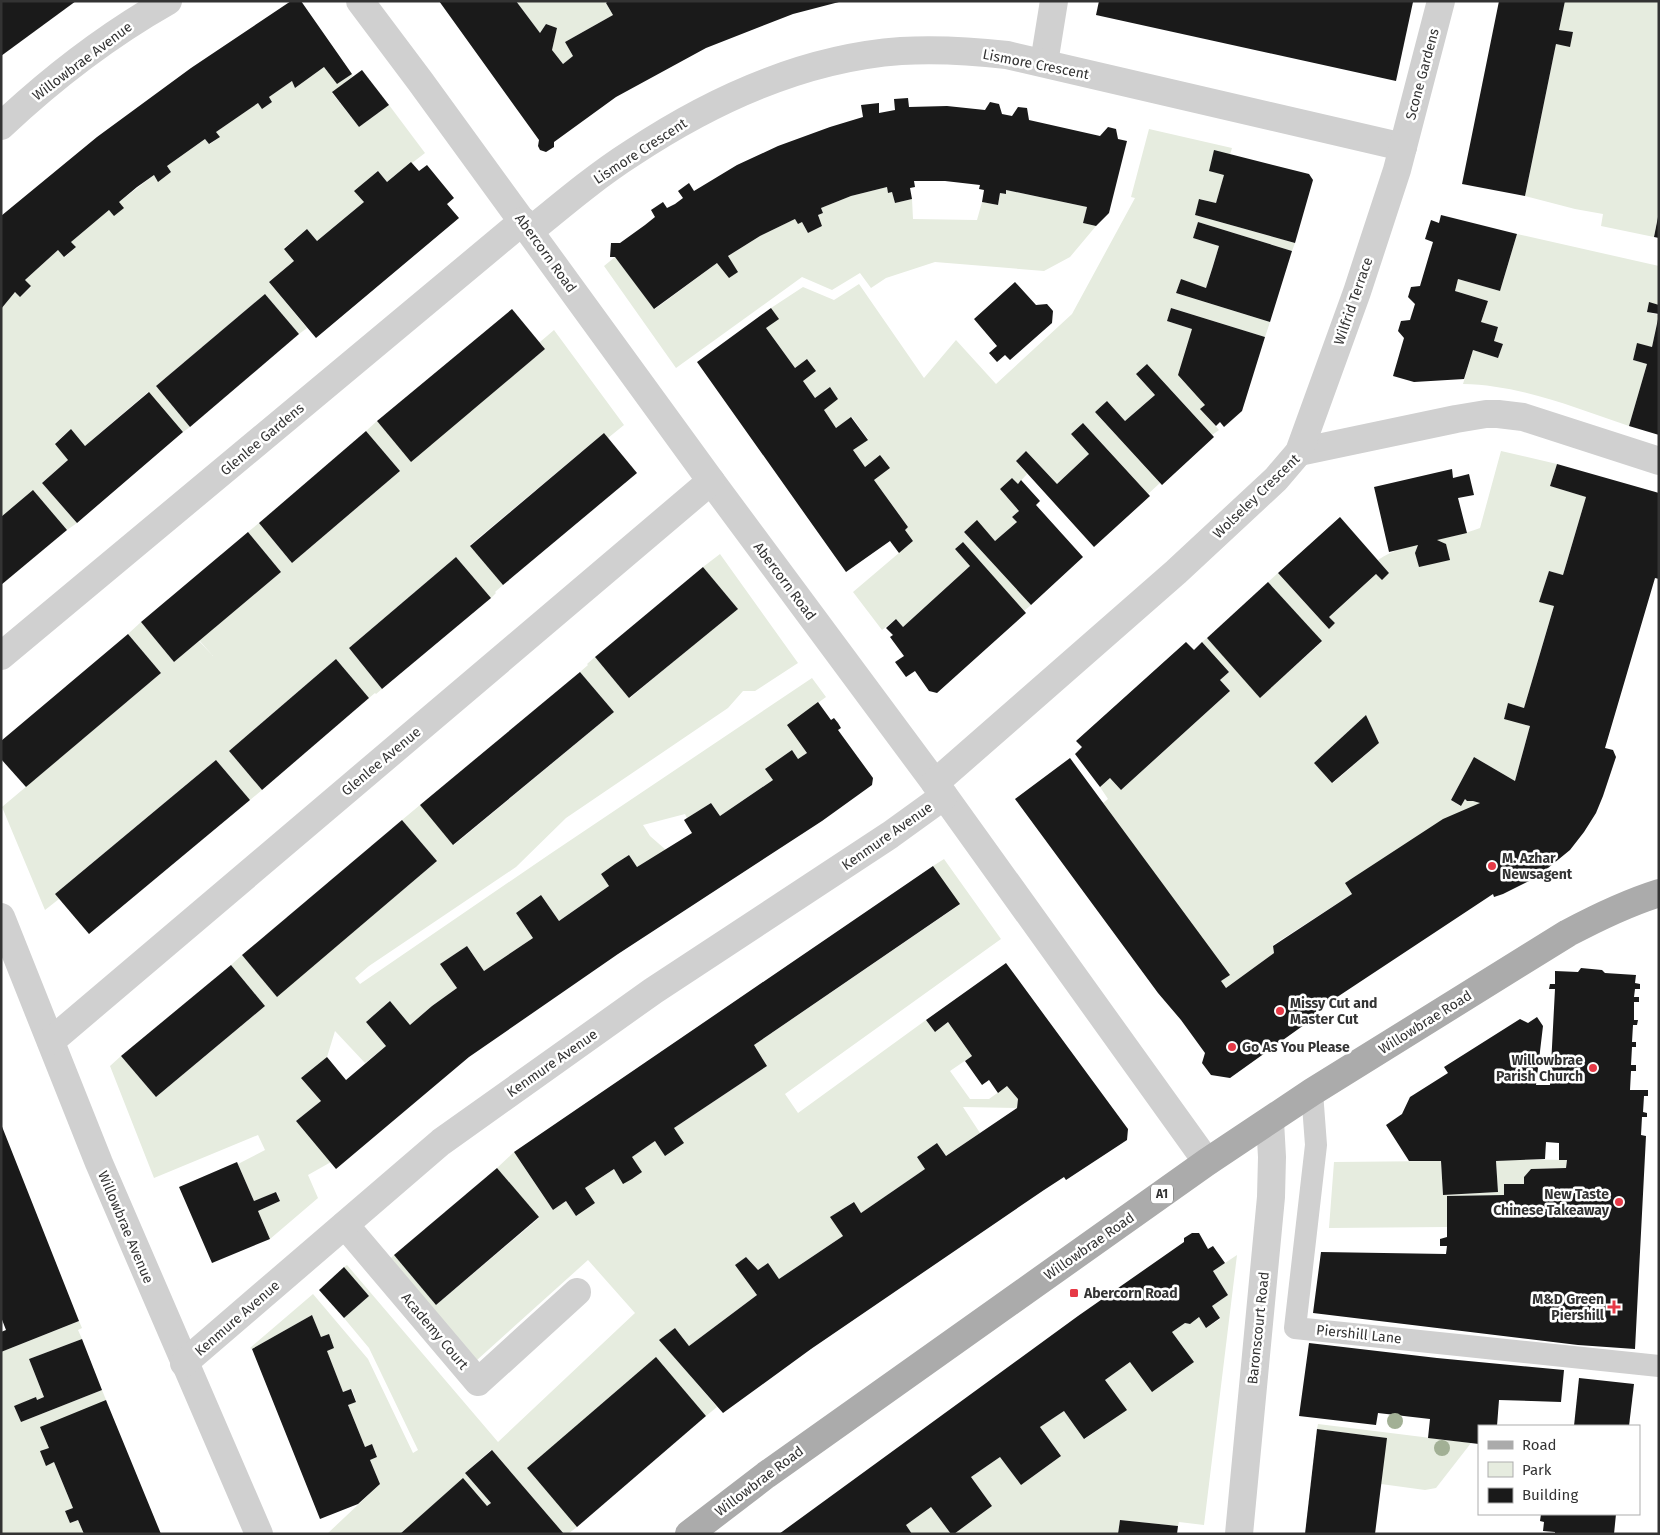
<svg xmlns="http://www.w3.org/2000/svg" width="1660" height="1535" font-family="'Fira Sans',sans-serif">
<rect width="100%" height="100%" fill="#fff"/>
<g fill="#e6ecdf" fill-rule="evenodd">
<path d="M518,1h90l-2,2 7,12 -48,27 8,14 -10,8 -11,-14 5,-22 -11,-4 -6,9 -23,-31z"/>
<path d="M1565,1h94v211l-5,25 -53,-11 2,-12 -28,-5 -50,-13 31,-152 14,2 3,-14 -14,-2z"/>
<path d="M324,67l13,17 15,-10 1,2 -21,17 27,34 30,-22 36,48 -13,10 -1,-1 -24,20 -9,-11 -23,20 9,11 -47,39 -10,-12 -23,19 10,13 -25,21 38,46 -8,6 -34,-40 -109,92 34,41 -7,5 -35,-40 -63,54 -14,-17 -16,14 13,17 -26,23 35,40 -10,7 -66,-13v-208l14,-17 5,5 11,-10 -6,-7 33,-30 7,7 11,-10 -5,-5 38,-32 5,5 5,-13 35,-27 5,6 12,-9 -4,-6 38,-27 5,5 10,-7 -4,-5 42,-29 4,5 10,-6 -3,-5 23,-16 3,7z"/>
<path d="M1149,129l83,19 -16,55 -16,-4 -5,16 100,28 -3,8 -94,-29 -5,16 26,8 -13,42 -25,-9 -5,14 94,29 -5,15 -94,-29 -4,13 25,8 13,76 -4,5 18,20 -7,5 -65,-71 -10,11 18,20 -30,26 -18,-20 -12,11 65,71 -12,11 -65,-71 -12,11 18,20 -32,30 -31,-33 -10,10 11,13 -9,10 -6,-6 -12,11 19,22 -7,6 5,5 -22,19 -18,-20 -13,11 67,73 -7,6 -61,-69 -8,7 15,17 -67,61 -7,-8 -14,11 -29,-38 60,-51 -8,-11 3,-3 -34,-47 16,-12 -10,-13 -15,12 -12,-17 15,-11 -16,-22 -16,11 -12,-18 14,-11 -8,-12 -15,11 -12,-17 13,-10 -9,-12 -12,9 -29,-40 12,-9 -7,-11 32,-21 31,13 25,-16 65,94 32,-38 40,44 76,-70 63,-116 -4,-1z"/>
<path d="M887,187l1,6 4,-1 3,11 17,-4 1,20 64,1 5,-18 16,3 2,-12 5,1 1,-4 81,17 -4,16 13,3 -26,31 -26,14 -109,-9 -49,16 -15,10 -11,-15 -28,17 -30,-13 -126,91 -72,-102 11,-9 40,52 62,-46 43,-27 35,-17 7,3 6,11 14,-7 -4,-11 5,-2 -2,-5 30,-12z"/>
<path d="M1517,234l142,32v39l-10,-2 -2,9 12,3 -7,32 -15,-3 -4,16 14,4 -18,62c-54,-18 -108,-41 -166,-42l10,-34 25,8 5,-14 -9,-3 4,-14 -17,-5 7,-21 -33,-10 3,-12 42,12z"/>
<path d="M554,330l70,95 -16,13 -4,-5 -134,112 33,40 -8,7 1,1 -5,5 -35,-41 -107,91 33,41 -6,5 -1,-1 -6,5 -33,-39 -107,92 33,39 -12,10 -34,-40 -161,134 4,5 -14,11 -43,-103 159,-134 -33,-39 13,-12 33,40 25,-21 14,15 -14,-16 82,-68 -33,-40 11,-9 33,40 108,-92 -34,-40 11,-10 34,40 134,-112 -5,-7z"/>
<path d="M1501,451l56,13 -7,22 36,11 -23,78 -14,-4 -9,30 14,5 -30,102 -16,-5 -4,15 26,8 -15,55 -41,-24 -23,43 9,6 5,-7 2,2h6l7,2 -135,80 7,11 -79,51 1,8 -48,35 -5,-7 8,-6 -126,-172 5,-4 -8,-12 10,-9 11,12 109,-99 -10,-11 9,-8 -27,-30 5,-4 53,59 62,-55 -54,-60 10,-9 51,56 6,-6 -6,-6 47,-43 6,6 7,-7 -11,-13c29,-20 69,-19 102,-32zM1366,715l13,28 -46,40 -19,-20z"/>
<path d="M720,554l78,109 -43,28h-12l-15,17 -162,110 -50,49 -147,99 -14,12 5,6 190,-130 262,-176 14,19 -38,28 19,28 -9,6 -6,-9 -26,19 7,11 -53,36 -9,-13 -24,15 -2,-4 -42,11 7,11 16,14 -29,17 -8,-12 -28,19 8,12 -50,35 -18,-26 -25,18 17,25 -49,33 -17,-25 -27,18 17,24 -25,18 -22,19 -20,-24 -24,21 20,24 -21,17 -30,-32 -8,26 -25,21 19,23 -25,20 35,41 -23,13 10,23 -48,41 -12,-28 22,-10 -3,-9 -23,9 -16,-37 27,-14 -7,-15 -104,43 -44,-112 11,-10 35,41 109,-91 -34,-41 11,-10 35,41 160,-135 -35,-41 18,-15 34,40 160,-133 -34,-40 8,-7 -1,-1 8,-7 35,41 107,-90 -34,-41z"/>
<path d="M944,859l57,80 -216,155 13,19 128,-93 9,12 13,-10 24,34 -22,15 20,28h19l18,-13 11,13 -1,9 -54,-1 17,26 -34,23 -9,-13 -20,14 8,12 -64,44 -8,-11 -22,15 12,19 -64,43 -11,-16 -10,7 -12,-13 -11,8 22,30 -68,51 -14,-18 -15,12 57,67 -11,9 -50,-58 -79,169 -9,7h-4l-73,-84 -26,23 26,30 -4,3 -24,-27 -63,55h-73l53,-50 -10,-24 7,-3 -5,-13 -7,3 -17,-42 8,-4 -4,-12 -9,3 -31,-77 -60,34 -2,-1 63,-54 55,65 45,94 5,-3 -49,-102 -25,-30 25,-22 -25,-29 3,-2 151,177 137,-129 -47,-53 -111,100 -87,-101 4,-4 42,50 103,-87 -42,-50 17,-16 39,58 13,-9 10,15 19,-13 -10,-15 29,-19 10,15 8,-27 23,-16 10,14 9,-27 93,-62 -13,-21 205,-140 -26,-39z"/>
<path d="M1510,1159l57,1 -1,8 -35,1 -7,8v7h-20v11l-57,1v31l-118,1 5,-66 107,-1 2,34 55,-3 -2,-31z"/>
<path d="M1237,1255l-33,270 -25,-3 -1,4 -58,-6 -2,14h-164l38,-28 -21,-29 29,-20 21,28 40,-29 -21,-29 24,-16 21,28 41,-29 -21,-30 25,-18h64l-22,-30 13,-9 5,1 9,-7 7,11 14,-9 -8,-13 16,-11 -15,-24z"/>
<path d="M79,1321l3,7 -4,2 4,9 -53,20 15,38 -7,3 -1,-2 -22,8 7,16 81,-32 4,10 -57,48 -3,17 8,-3 19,46 -8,3 5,12 8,-3 6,14h-83v-182z"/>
<path d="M1318,1424l153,19 -35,45 -11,2 -44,-6 5,-46 -69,-9z"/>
<path d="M931,1507l20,27h-39l-6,-9z"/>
</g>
<g fill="#1a1a1a">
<path d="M1,1h75l-75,55z"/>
<path d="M291,1h10l51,73 -15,10 -13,-17 -29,21 -3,-7 -23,16 3,5 -10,7 -4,-6 -42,29 4,5 -11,7 -4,-5 -38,27 4,6 -13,10 -4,-7 -17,12 -18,15 5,6 -10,8 -5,-6 -38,32 5,5 -12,10 -6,-7 -33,30 6,6 -11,11 -5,-5 -14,17v-93l96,-79 94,-69z"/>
<path d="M439,1h77l24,32 6,-9 11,4 -5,22 11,14 10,-8 -8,-14 48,-27 -7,-12 2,-2 231,1 -46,12 -87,34 -90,49 -62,45v5l-8,5 -6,-2 -2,-4 1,-6z"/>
<path d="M1099,1h311l3,1 -17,79 -300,-66z"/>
<path d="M1499,1h66l-6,29 14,2 -3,15 -14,-3 -31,152 -63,-12z"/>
<path d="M362,70l27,35 -30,22 -27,-35z"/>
<path d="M908,98l1,9 38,-1 38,4 5,-8 9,2 3,10 10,2 6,-9 9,1 2,12 71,16 8,-9 8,2 2,10 9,2 -18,72 -13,13 -13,-3 4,-16 -81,-17v4l-6,-1 -2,12 -16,-3 2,-12 -5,-1 1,-4 -35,-4h-31l1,6 -5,1 2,11 -17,4 -3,-11 -4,1 -1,-6 -36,9 -30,12 2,5 -5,2 4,11 -14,7 -6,-11 -4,2 -3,-5 -35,17 -32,20 10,16 -9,6 -12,-15 -63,46 -39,-52h-5l1,-14h9l25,-18 10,-8 -4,-7 12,-8 4,6 8,-4 8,-6 -5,-7 11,-8 5,8 43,-26 41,-19 52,-19 33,-10 -2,-12 18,-2v10l16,-3 -1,-11z"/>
<path d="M1214,150l95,24 4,6 -18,63 -100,-28 4,-16 17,4 8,-28 -15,-4z"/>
<path d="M411,162l8,9 8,-6 27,33 -7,6 12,14 -143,120 -47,-56 25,-21 -10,-12 23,-20 10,12 47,-39 -10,-11 24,-20 9,11z"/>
<path d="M1441,215l76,19 -17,57 -42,-12 -3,12 33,10 -7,21 17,5 -4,14 9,3 -5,14 -25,-8 -9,29 -50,3 -21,-6 11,-38 -6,-7 3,-10 9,-1 5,-16 -7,-7 3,-10 9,-1 13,-44 -8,-3 6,-19 8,3z"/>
<path d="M1658,217h1v21l-5,-1z"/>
<path d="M1198,222l94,29 -22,71 -94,-29 5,-14 25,9 7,-22 6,-20 -26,-8z"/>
<path d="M1015,282l21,23 11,-1 6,7 -1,12 -42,37 -5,-5 -8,7 -8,-9 8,-7 -23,-27z"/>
<path d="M265,294l34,40 -109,93 -34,-41z"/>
<path d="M1649,302l10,3v9l-12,-2z"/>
<path d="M771,308l8,11 -13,9 29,40 12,-9 9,12 -13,10 12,17 15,-11 8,12 -14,11 12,18 15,-11 17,23 -15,10 12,17 15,-12 10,13 -16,12 34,47 -3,3 8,11 -14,12 -9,-12 -44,31 -149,-210z"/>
<path d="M1171,308l94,29 -23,74 -18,16 -4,-5 -4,4 -16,-17 5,-4 -27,-30 14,-46 -25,-8z"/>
<path d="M512,309l33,40 -134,113 -34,-41z"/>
<path d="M1658,319h1v116l-30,-9 18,-62 -14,-4 4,-17 15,4z"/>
<path d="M1147,364l67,73 -52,48 -67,-73 12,-11 18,20 30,-26 -19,-21z"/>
<path d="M149,392l34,40 -106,91 -35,-40 26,-23 -13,-16 16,-15 14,17z"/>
<path d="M1083,423l67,73 -56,51 -78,-86 10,-10 31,33 32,-30 -18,-20z"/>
<path d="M366,431l34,40 -108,92 -33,-40z"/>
<path d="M604,433l33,40 -134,112 -33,-39z"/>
<path d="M1557,464l102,29v86l-4,-1 -50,170 8,2 3,7 -13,39 -7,17 -12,19 -14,18 -33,27 -34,17 -9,3 -1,-3 -177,117 2,4 -88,63 -19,-3 -9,-12 3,-10 -24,-33 -23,-27 -143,-194 55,-41 160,217 -9,6 5,7 48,-35 -1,-7 79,-52 -7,-11 98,-64 37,-16 -7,-2h-6l-2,-2 -4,7 -10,-6 23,-43 41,24 15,-55 -26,-7 4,-16 16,5 30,-102 -15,-4 10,-31 14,4 23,-78 -36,-11z"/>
<path d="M1452,469l1,9 16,-4 5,21 -16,3 9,35 -30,7 9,4 4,16 -31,7 -4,-14 3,-8 -29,7 -15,-65z"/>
<path d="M1012,478l6,6 3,-4 19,21 -4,4 47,52 -52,48 -67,-73 13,-12 18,21 22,-19 -5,-5 7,-6 -19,-22z"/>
<path d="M33,490l34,40 -66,55v-68z"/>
<path d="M1340,517l49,56 -7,7 -6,-6 -47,43 6,6 -6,6 -51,-56z"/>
<path d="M248,532l33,40 -107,90 -33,-40z"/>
<path d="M963,542l63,71 -89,80 -8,-2 -14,-20 -9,6 -11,-15 9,-6 -14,-19 3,-2 -7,-7 10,-9 7,8 67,-61 -15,-17z"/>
<path d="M456,557l35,41 -109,91 -33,-41z"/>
<path d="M703,567l35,42 -109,89 -34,-41z"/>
<path d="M1268,582l54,59 -62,57 -53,-60z"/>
<path d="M128,634l33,39 -135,114 -25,-28v-18z"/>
<path d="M1186,642l8,8 8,-8 27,30 -9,8 10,11 -109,99 -11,-12 -10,9 -25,-33 7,-7 -6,-6z"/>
<path d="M336,659l33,39 -107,92 -33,-39z"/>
<path d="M580,672l34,40 -161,133 -33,-40z"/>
<path d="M818,702l13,18 3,-2 4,5 3,5 -3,2 35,48 -1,7 -50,36 -204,133 -149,103 -133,112 -40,-48 25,-20 -20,-23 26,-21 19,23 40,-34 -20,-24 24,-21 20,24 22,-19 25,-18 -17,-24 27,-18 17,25 49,-33 -17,-25 25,-18 18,26 50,-35 -8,-12 14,-10 14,-9 8,12 55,-34 -8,-13 3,-2 24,-15 9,13 53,-36 -8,-11 27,-19 6,9 9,-6 -20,-28z"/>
<path d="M1366,715l13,28 -47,40 -18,-20z"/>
<path d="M216,760l34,40 -161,134 -34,-40z"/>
<path d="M402,820l35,41 -160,136 -35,-42z"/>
<path d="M933,866l27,38 -206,141 13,21 -93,62 10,15 -19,13 -10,-15 -23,16 10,15 -10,7 -9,5 -9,-15 -29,19 10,15 -19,13 -10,-15 -13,9 -39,-58z"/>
<path d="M1006,963l122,166 -1,11 -61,40 -2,-3 -20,13 -233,159 -88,64 -64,-73 16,-12 14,18 68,-51 -22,-30 11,-8 12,13 10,-7 11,16 64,-43 -13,-19 24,-15 7,11 64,-44 -8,-12 20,-14 9,13 71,-48 1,-9 -11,-13 -9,7 -9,-13 -7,5 -17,-24 7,-5 -24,-34 -13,10 -9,-12z"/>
<path d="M231,965l34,41 -109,91 -35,-41z"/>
<path d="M1581,968l21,2 3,3 31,2 -1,8 5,1v5h-5l-1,8h5v5h-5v18h4l-1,5h-4l-1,17h4v5h-4l-1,18h5v6h-5l-1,19h18v6h-4l-1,16 4,1v4h-5l-1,18 5,1 -11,213 -57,-4 -265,-32 8,-61 125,2 1,-8h-7v-7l7,-2v-41l57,-1v-11h20v-7l7,-8 35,-1 1,-8h-8v-17l-13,-1 -1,17 -49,2 2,31 -55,3 -2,-34h-32l-23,-36 16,-11 8,-17 38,-24 -4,-6 76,-48 8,4 9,-6 6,9 -7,59h14l5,-96h-6l1,-5h5v-13l23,1z"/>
<path d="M1,1124l78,197 -78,31v-20l5,-2 -5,-13z"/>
<path d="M237,1162l17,39 22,-9 4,9 -22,10 12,28 -58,24 -33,-76z"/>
<path d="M497,1168l42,49 -103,88 -42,-50z"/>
<path d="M1192,1233h7l9,16 5,-3 12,17 -12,8 15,24 -16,11 8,12 -14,10 -7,-11 -9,7 -5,-1 -13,9 22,30 -42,30 -22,-30 -25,18 22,30 -43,29 -20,-28 -24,16 21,29 -40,29 -21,-28 -29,20 21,29 -38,28h-3l-20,-27 -25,18 6,9h-133l299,-218 106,-74v-4z"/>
<path d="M344,1267l25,29 -25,22 -25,-28z"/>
<path d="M312,1315l9,22 8,-3 5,14 -7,3 16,41 8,-3 5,13 -8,3 17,42 7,-3 5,13 -7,3 10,24 -22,20 -38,15 -68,-170z"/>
<path d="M82,1339l20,51 -81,32 -7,-16 22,-9 1,3 7,-3 -15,-38z"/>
<path d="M1309,1343l128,15 127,12 -3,32 -62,-2 -2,26h-18v18l-51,-6 2,-19 -52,-6 -2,12 -77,-9z"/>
<path d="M656,1357l50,59 -129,111 -50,-59z"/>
<path d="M1579,1378l55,6 -5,42h-55z"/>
<path d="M106,1400l2,5 53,129h-77l-6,-14 -8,3 -5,-12 8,-3 -19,-46 -8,4 -6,-15 9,-3 -9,-21z"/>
<path d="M1317,1429l70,9 -12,96h-70z"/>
<path d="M492,1450l72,84h-164l63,-56 24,28 4,-3 -26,-30z"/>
<path d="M1541,1514h75l-2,20h-59v-2l-12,-1 1,-9 -4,-1z"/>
<path d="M1120,1520l58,6 -1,8h-59z"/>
</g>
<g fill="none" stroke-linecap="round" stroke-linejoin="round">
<path stroke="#d0d0d0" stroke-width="22" d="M1312,1092l4,53 -21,183 364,38"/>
<g stroke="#d0d0d0" stroke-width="28">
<path d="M360,1l60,80 291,400 224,302 272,379"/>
<path d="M1044,63l10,-62"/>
<path d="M1,126c50,-47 107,-91 167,-125"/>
<path d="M530,231c33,-27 66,-55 102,-78 80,-53 172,-95 269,-102 36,-2 71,0 106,4l396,92"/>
<path d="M1299,452l157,-33 30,-5h12l25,3 136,44"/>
<path d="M1,656l522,-435"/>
<path d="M935,783l241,-211 100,-93 23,-27 58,-160 40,-122 44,-169"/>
<path d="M1,917l98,246 160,371"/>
<path d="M51,1041l660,-560"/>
<path d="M345,1225l133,157 99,-90"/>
<path d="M184,1363l257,-221 212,-151 237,-156 54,-39"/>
<path d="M1239,1534l32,-337 1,-40 -2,-36"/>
</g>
<path stroke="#ababab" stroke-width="28" d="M689,1534l77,-59 441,-313 105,-70 256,-159c30,-16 59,-30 91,-40"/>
</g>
<g fill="#a2b095">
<circle cx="1395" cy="1421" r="8"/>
<circle cx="1442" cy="1448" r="8"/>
</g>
<g fill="#e63946" stroke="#fff" stroke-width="2">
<circle cx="1492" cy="866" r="5"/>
<circle cx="1280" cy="1011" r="5"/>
<circle cx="1232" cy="1047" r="5"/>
<circle cx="1593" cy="1068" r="5"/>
<circle cx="1619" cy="1202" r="5"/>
<rect x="1069" y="1288" width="10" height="10" rx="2.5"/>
<path d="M1611.5 1299.5h5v5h5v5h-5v5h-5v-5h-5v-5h5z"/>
</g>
<g text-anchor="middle" stroke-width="5" stroke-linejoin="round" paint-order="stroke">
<rect fill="#fff" stroke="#707070" stroke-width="1" x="1151" y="1184.5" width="22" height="19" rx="4"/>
<g font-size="12" font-weight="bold" fill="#333">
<text x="1162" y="1198">A1</text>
</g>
<g font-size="14" fill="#333" stroke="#fff">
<text transform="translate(82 61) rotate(-37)" y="5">Willowbrae Avenue</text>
<text transform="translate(1036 64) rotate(11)" y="5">Lismore Crescent</text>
<text transform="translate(1422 74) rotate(-75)" y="5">Scone Gardens</text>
<text transform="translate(640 151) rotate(-33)" y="5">Lismore Crescent</text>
<text transform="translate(546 253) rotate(54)" y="5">Abercorn Road</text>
<text transform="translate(1353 301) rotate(-71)" y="5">Wilfrid Terrace</text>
<text transform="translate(262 439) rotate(-40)" y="5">Glenlee Gardens</text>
<text transform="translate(1256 496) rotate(-44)" y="5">Wolseley Crescent</text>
<text transform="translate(785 581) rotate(53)" y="5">Abercorn Road</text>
<text transform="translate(381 761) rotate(-40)" y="5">Glenlee Avenue</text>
<text transform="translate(887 836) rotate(-35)" y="5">Kenmure Avenue</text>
<text transform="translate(1425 1022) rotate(-32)" y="5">Willowbrae Road</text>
<text transform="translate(552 1063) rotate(-35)" y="5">Kenmure Avenue</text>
<text transform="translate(126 1227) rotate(67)" y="5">Willowbrae Avenue</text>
<text transform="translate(1089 1246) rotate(-35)" y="5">Willowbrae Road</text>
<text transform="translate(237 1318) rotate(-41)" y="5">Kenmure Avenue</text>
<text transform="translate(1258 1328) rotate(-84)" y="5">Baronscourt Road</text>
<text transform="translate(435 1331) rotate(50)" y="5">Academy Court</text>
<text transform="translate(1359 1334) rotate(6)" y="5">Piershill Lane</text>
<text transform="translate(759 1481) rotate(-37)" y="5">Willowbrae Road</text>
</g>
<g font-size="14" font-weight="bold" fill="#333" stroke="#fff" text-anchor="start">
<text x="1502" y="863">M. Azhar<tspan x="1502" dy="16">Newsagent</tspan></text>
<text x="1290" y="1008">Missy Cut and<tspan x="1290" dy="16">Master Cut</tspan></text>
<text x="1242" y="1052">Go As You Please</text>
<text x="1583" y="1065" text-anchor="end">Willowbrae<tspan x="1583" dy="16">Parish Church</tspan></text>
<text x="1609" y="1199" text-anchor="end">New Taste<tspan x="1609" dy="16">Chinese Takeaway</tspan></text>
<text x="1084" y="1298">Abercorn Road</text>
<text x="1604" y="1304" text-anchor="end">M&amp;D Green<tspan x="1604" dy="16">Piershill</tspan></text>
</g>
</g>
<rect width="1660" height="1535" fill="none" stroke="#333333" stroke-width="5"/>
<rect x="1478" y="1425" width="162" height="90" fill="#ffffff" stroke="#adadad"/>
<rect x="1488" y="1441" width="25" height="8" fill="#ababab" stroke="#adadad"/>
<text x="1522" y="1450" font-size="15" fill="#333333">Road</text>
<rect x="1488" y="1462" width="25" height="15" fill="#e6ecdf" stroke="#adadad"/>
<text x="1522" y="1475" font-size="15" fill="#333333">Park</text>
<rect x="1488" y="1488" width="25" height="15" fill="#1a1a1a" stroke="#adadad"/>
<text x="1522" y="1500" font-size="15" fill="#333333">Building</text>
</svg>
